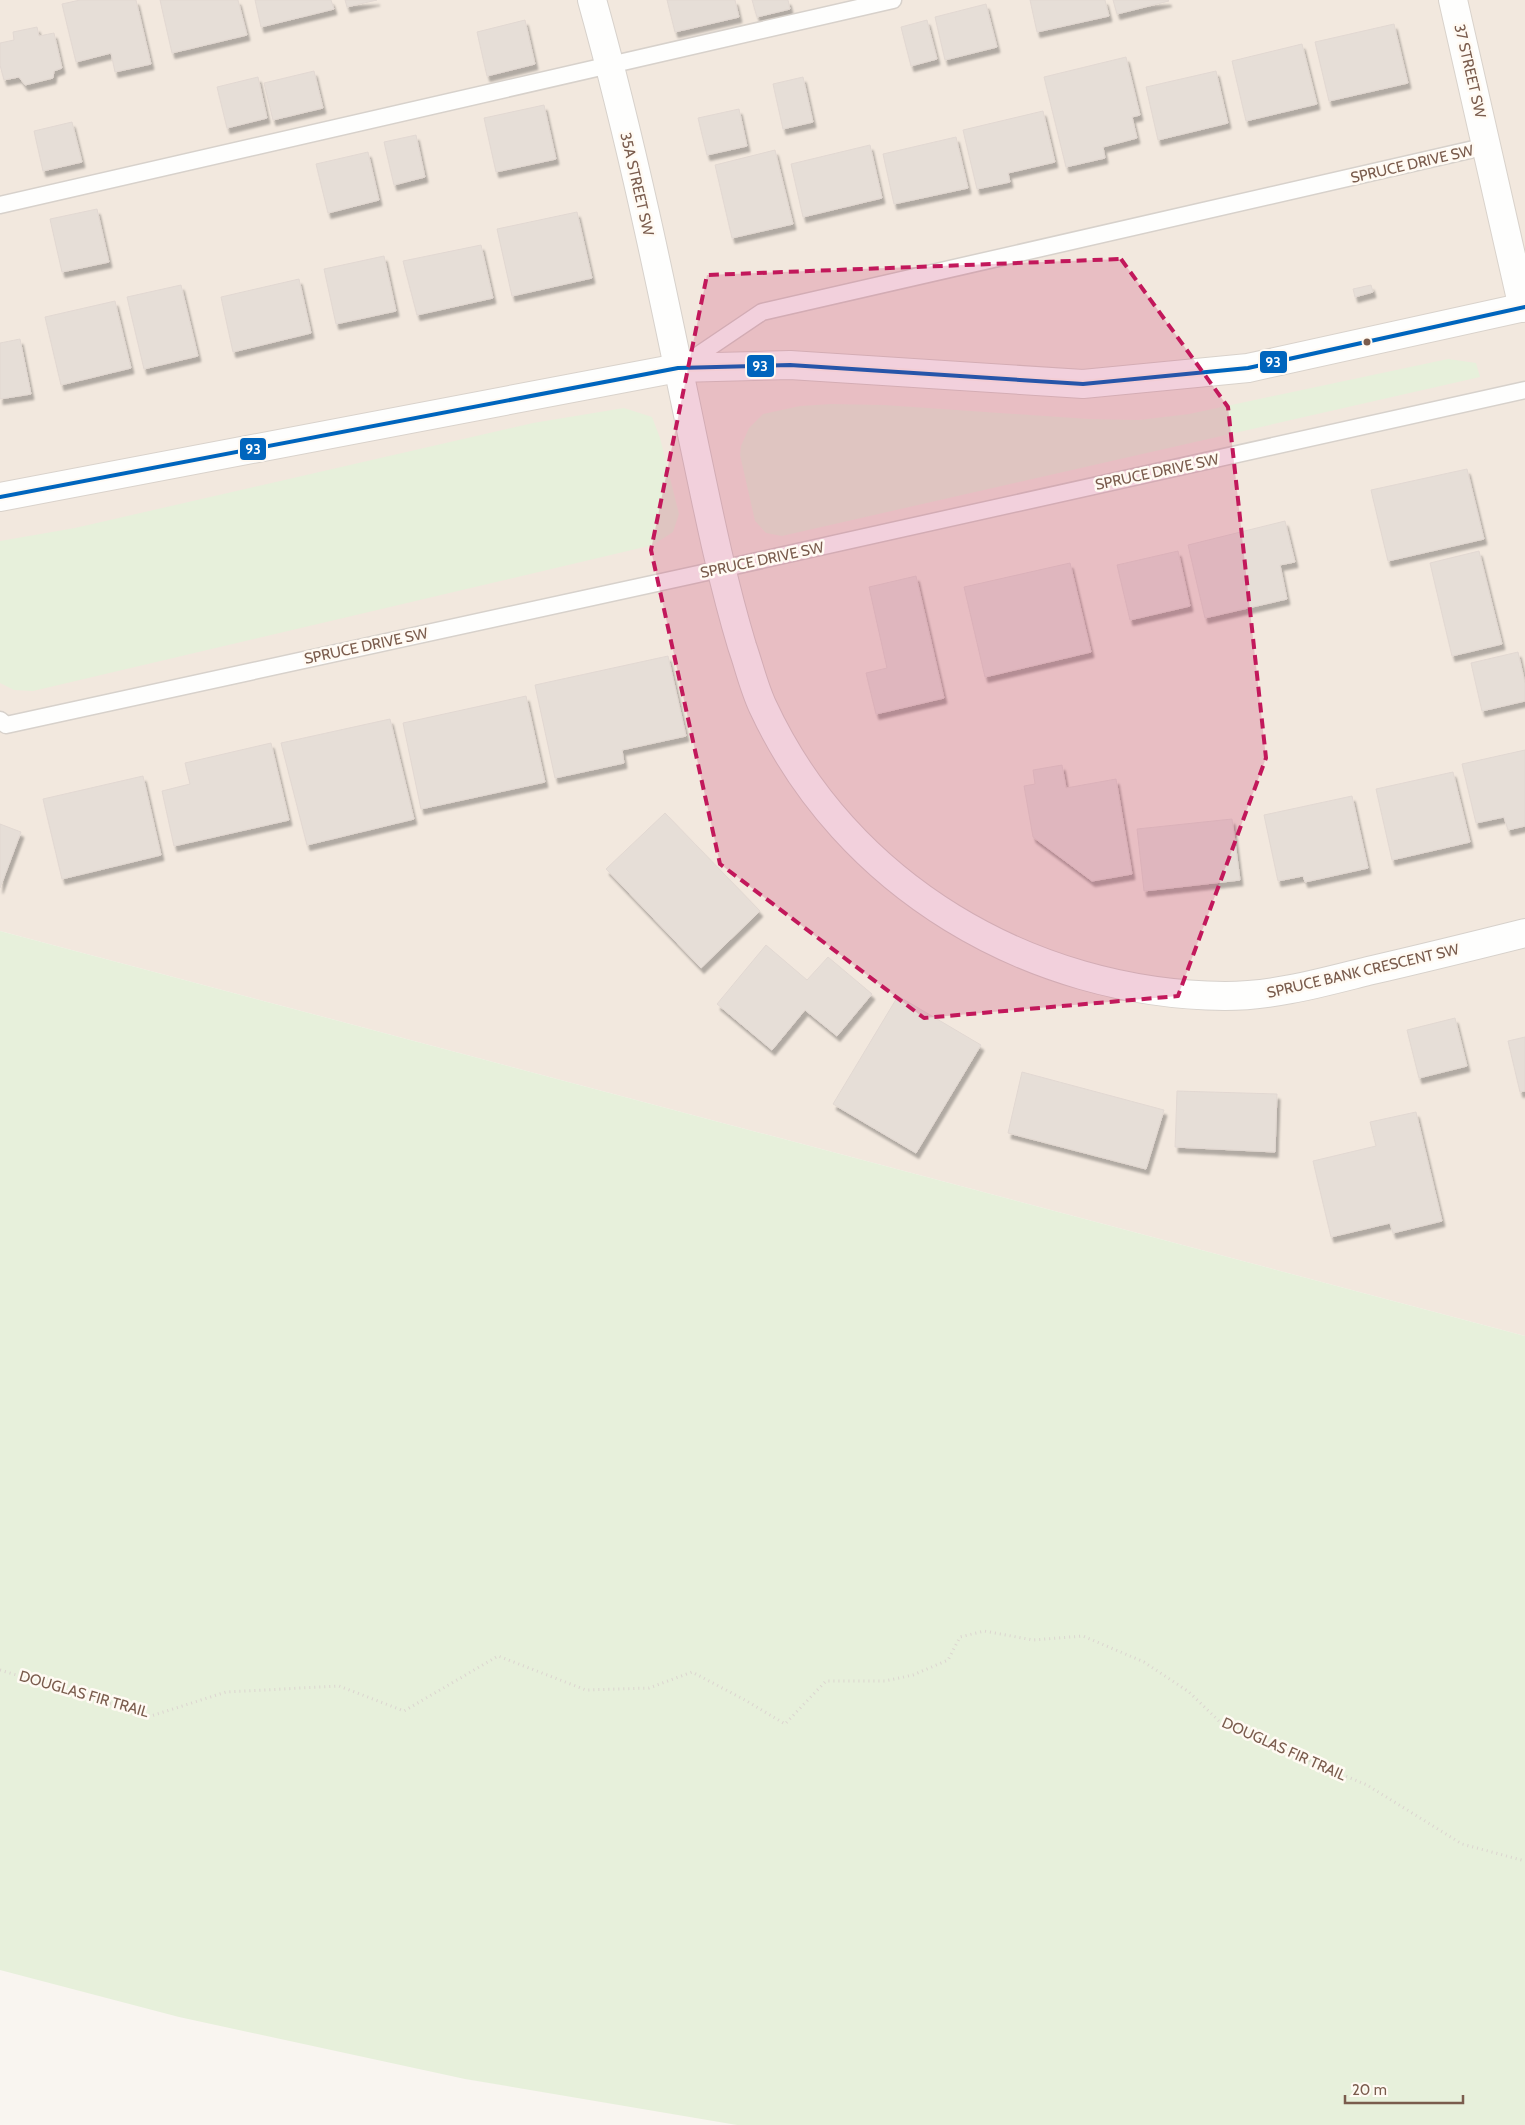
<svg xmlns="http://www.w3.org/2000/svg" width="1525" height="2125" font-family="Cabin,sans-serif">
<defs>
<filter id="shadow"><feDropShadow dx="3" dy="5.5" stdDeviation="1" flood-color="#0004"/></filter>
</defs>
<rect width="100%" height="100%" fill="#f9f5f0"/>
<path fill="#f2e8de" d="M0,0h1525v1336l-1525,-405z"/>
<g fill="#e7f0db">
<path d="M1448,359l28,4 4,14 -698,159 -16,-3 -11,-12 -15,-66 1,-9 8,-18 14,-14 37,-8 31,-2 53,1 205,14 50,1 50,-6z"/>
<path d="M624,408l28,9 8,21 19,76 -6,18 -20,13 -620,146 -19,-1 -14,-7v-142l75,-13 458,-105z"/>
<path d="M0,931l1525,405v789h-788l-272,-46 -286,-62 -179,-47z"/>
</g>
<g fill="#e6ded7" stroke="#e2d8d2" filter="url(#shadow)">
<path d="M80,0h56l15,64 -36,8 -4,-19 -35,9 -14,-58z"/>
<path d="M160,0h78l9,35 -75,18z"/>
<path d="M255,0h76l3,9 -73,18z"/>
<path d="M345,0h32l-30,7z"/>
<path d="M667,0h68l4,17 -64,15z"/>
<path d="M752,0h36l2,9 -33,8z"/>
<path d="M1030,0h75l4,16 -72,16z"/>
<path d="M1113,0h55l1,1 -52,13z"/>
<path d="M986,4l11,43 -52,13 -10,-43z"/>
<path d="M525,20l10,44 -48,12 -10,-44z"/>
<path d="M927,20l10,39 -26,7 -10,-39z"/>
<path d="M1394,24l14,59 -79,18 -14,-59z"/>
<path d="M37,27l2,9 15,-3 8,35 -8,3 -1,7 -28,7 -6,-8 -15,3 -4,-15v-22l14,-3 -1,-8z"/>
<path d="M1302,44l15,60 -71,17 -14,-60z"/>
<path d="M1126,57l14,58 -8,2 5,21 -34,9 2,11 -39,9 -22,-90z"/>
<path d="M314,71l9,37 -50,12 -9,-37z"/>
<path d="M1216,71l12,52 -70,17 -12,-53z"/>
<path d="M258,77l9,41 -40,10 -10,-41z"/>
<path d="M803,77l10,45 -30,7 -10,-45z"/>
<path d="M544,105l12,54 -60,13 -12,-54z"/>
<path d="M739,109l8,37 -40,9 -9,-37z"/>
<path d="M1043,111l12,51 -47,11 2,9 -33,7 -14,-59z"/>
<path d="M72,122l10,40 -39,9 -9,-40z"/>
<path d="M416,135l9,42 -31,8 -10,-43z"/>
<path d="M956,137l12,51 -74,16 -11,-50z"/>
<path d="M870,145l12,53 -79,19 -12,-53z"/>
<path d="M775,150l18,74 -61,14 -17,-73z"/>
<path d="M368,152l11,48 -51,13 -12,-49z"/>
<path d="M97,209l12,53 -47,10 -12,-53z"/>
<path d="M577,212l15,66 -80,18 -15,-67z"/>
<path d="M481,245l12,53 -76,17 -14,-54z"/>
<path d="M384,256l12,55 -60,13 -12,-55z"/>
<path d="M299,279l12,54 -78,19 -12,-55z"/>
<path d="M181,285l17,71 -54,13 -17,-72z"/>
<path d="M1371,285l2,7 -18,5 -2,-8z"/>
<path d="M115,301l16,67 -70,17 -16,-68z"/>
<path d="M20,339l11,55 -31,5v-56z"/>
<path d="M1467,469l17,70 -96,22 -17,-71z"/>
<path d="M1285,521l10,41 -15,3 7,34 -82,19 -17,-73z"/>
<path d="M1178,551l12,55 -60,14 -13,-55z"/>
<path d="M1479,551l23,93 -50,12 -22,-93z"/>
<path d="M1070,563l21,89 -106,25 -21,-90z"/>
<path d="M916,576l28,122 -68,16 -10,-41 21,-5 -18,-81z"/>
<path d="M1518,652l7,31v18l-43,10 -11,-48z"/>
<path d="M668,656l18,80 -64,14 2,13 -69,15 -20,-93z"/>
<path d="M526,696l19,86 -124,27 -18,-86z"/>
<path d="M390,719l24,100 -107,26 -26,-102z"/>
<path d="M271,743l18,77 -115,26 -12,-55 28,-7 -5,-21z"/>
<path d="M1525,750v76l-17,4 -4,-13 -28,6 -14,-59z"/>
<path d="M1062,765l4,23 50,-9 16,95 -40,7 -59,-44 -9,-51 11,-2 -2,-14z"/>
<path d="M1453,772l17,70 -78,18 -16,-71z"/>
<path d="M143,776l18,79 -99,24 -19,-80z"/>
<path d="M1352,796l16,72 -63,14 -2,-6 -25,5 -14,-66z"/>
<path d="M665,813l95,98 -59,57 -95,-99z"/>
<path d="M1232,819l8,61 -96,11 -7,-62z"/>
<path d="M0,824l21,8 -21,56z"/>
<path d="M766,945l41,35 21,-23 44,37 -35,42 -32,-26 -33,40 -55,-46z"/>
<path d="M898,996l83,49 -65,108 -83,-49z"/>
<path d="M1455,1018l12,48 -48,12 -12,-48z"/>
<path d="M1525,1037v54l-5,1 -12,-51z"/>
<path d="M1022,1072l142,38 -18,59 -138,-36z"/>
<path d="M1177,1091l100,3 -2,58 -100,-5z"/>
<path d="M1416,1112l26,109 -49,12 -3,-10 -59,14 -18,-76 63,-15 -6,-24z"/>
</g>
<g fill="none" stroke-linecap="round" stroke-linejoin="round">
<g stroke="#d7d1cb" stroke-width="19">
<g id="lane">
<path d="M0,205l893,-205"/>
<path d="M682,366l80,-54 725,-166"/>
<path d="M0,720l6,5 715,-156 804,-179"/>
</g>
</g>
<g stroke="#d7d1cb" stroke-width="30">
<path id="street" d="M592,0c40,143 70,289 100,434 15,71 29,142 50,212 7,20 12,42 21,61 83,179 267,287 462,289 49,0 95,-13 143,-25 52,-12 105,-25 157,-38"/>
</g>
<g stroke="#d9d2cb" stroke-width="30">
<g id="secondary">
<path d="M1453,0l70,308"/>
<path d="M0,497l678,-129 112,-3 293,19 165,-16 277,-61"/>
</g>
</g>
<path stroke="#dcd5d0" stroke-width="3" stroke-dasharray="1 4" stroke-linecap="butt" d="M0,1670l151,46 75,-24 113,-6 65,25 94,-55 88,34 63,-2 43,-16 53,28 40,24 41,-43h59l28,-6 35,-15 12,-23 24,-6 49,9 50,-4 61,26 45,30 33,32 145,61 95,59 63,17"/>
<use href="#lane" stroke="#fefefd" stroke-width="16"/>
<use href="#street" stroke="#fefefd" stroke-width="28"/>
<use href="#secondary" stroke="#fefefd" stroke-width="28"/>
<g stroke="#fffaf3" stroke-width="8">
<path id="bus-1" d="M0,497l678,-129 112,-3 293,19 165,-16 277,-61"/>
</g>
<use href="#bus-1" stroke="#0065bd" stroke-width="4"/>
</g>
<path fill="#c2185b" fill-opacity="0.2" stroke="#c2185b" stroke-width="4" stroke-dasharray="10 6" stroke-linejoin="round" d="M1121,259l107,148 38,351 -88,238 -254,22 -204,-154 -69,-314 56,-275z"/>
<circle fill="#7a5c4d" stroke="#fffaf3" stroke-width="2" cx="1367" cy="342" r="4.5"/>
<g text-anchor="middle" stroke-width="5" stroke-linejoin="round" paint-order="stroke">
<g font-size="15" fill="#7a5c4d" stroke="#fffaf3">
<text transform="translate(1470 71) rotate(77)" y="5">37 STREET SW</text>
<text transform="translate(1412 164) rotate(-13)" y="5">SPRUCE DRIVE SW</text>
<text transform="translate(637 184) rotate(77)" y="5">35A STREET SW</text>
<text transform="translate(1157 472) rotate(-12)" y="5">SPRUCE DRIVE SW</text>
<text transform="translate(762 560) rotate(-12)" y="5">SPRUCE DRIVE SW</text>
<text transform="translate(366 646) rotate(-12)" y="5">SPRUCE DRIVE SW</text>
<text transform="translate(1363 971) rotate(-13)" y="5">SPRUCE BANK CRESCENT SW</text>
<text transform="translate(84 1694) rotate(16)" y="5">DOUGLAS FIR TRAIL</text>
<text transform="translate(1284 1749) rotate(24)" y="5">DOUGLAS FIR TRAIL</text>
</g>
</g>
<g stroke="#fffaf3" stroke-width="2">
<rect x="1259" y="350" width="29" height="24" rx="5" fill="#0065bd"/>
<rect x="746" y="354" width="29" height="24" rx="5" fill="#0065bd"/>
<rect x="239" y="437" width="28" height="24" rx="5" fill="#0065bd"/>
</g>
<g font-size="14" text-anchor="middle" font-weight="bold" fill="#fff">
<text x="1273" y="367">93</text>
<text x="760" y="371">93</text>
<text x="253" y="454">93</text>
</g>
<path d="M1345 2095v8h118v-8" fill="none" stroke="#7a5c4d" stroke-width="2.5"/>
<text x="1352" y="2095" font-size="15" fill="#7a5c4d" stroke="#fffaf3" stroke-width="4" paint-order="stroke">20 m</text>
</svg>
